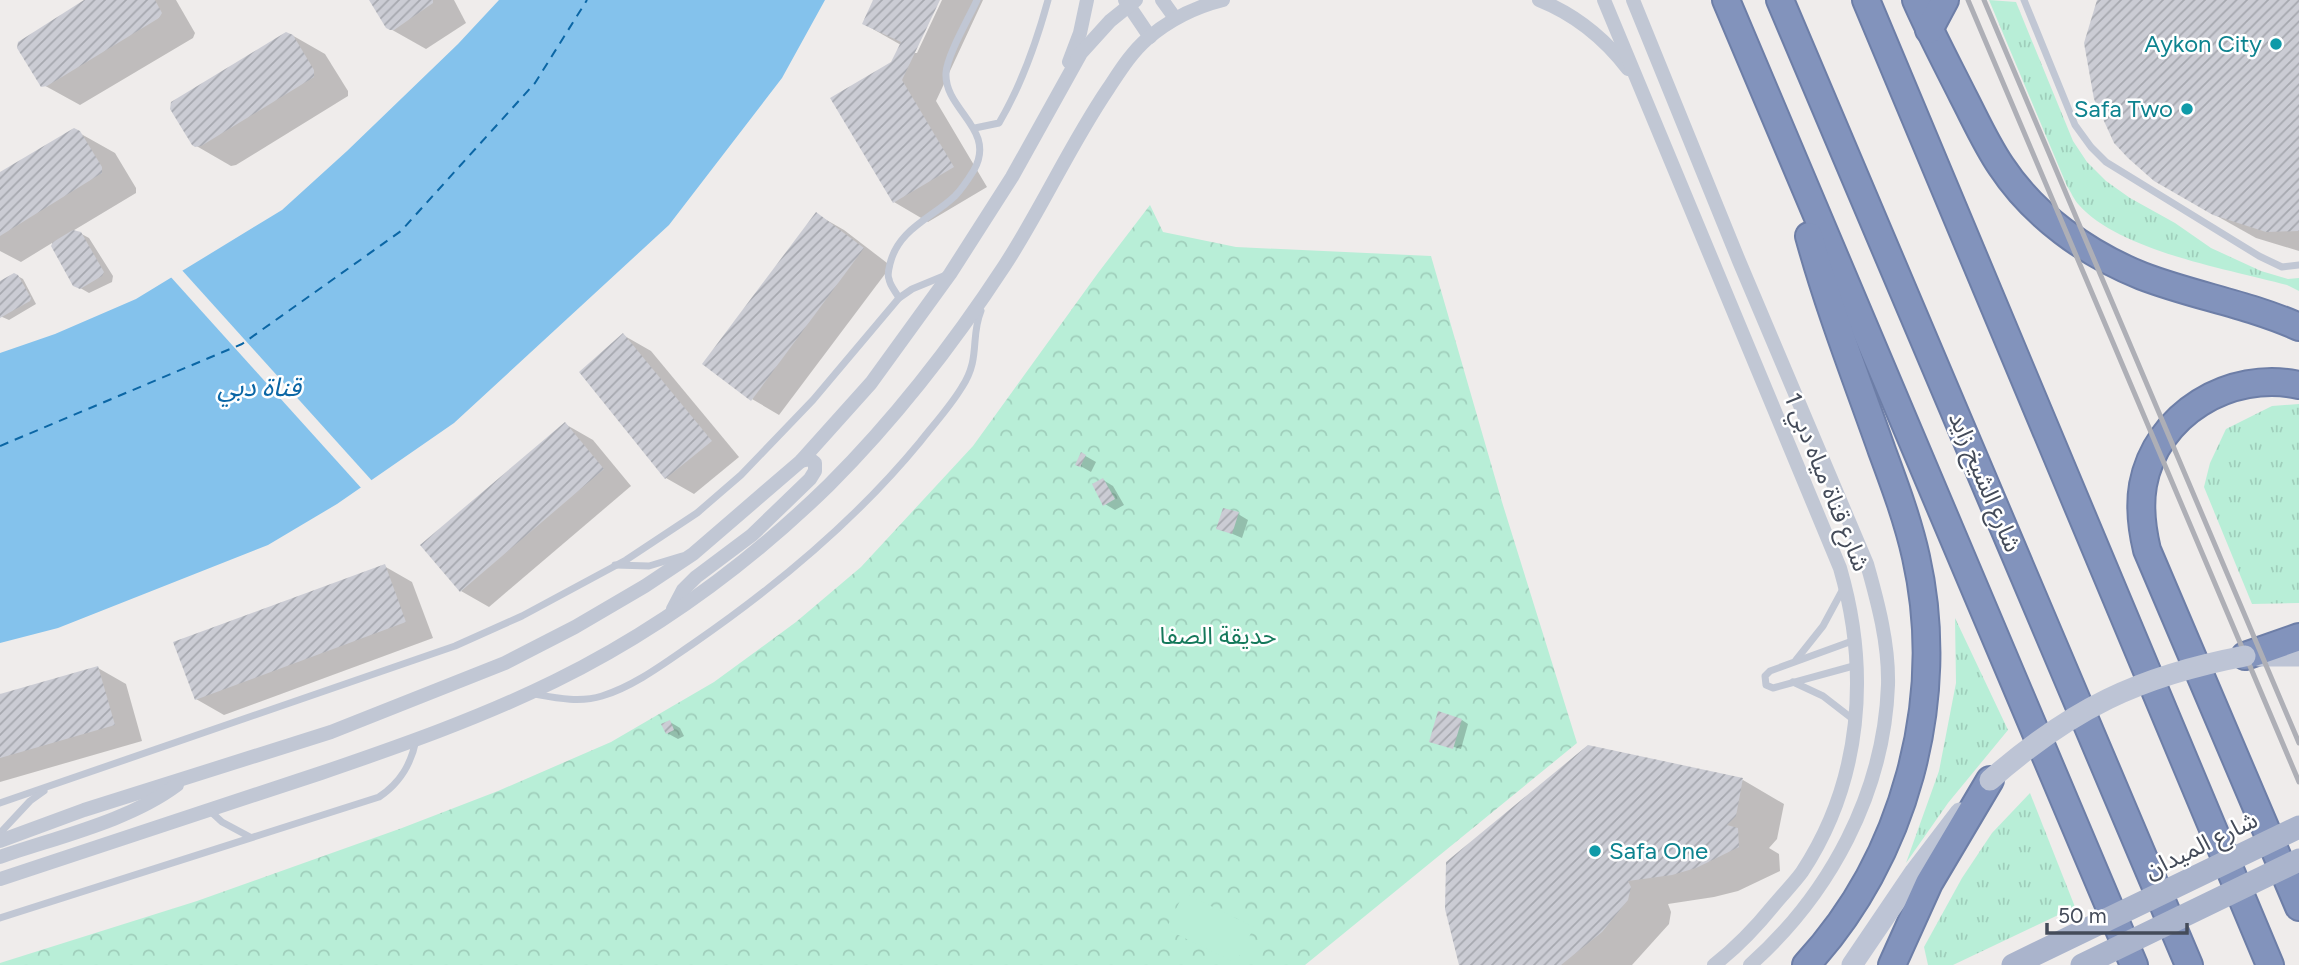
<svg xmlns="http://www.w3.org/2000/svg" width="2299" height="965" font-family="Figtree,'Noto Sans Arabic',sans-serif">
<defs>
<pattern id="grass-tufts" width="24" height="20" patternUnits="userSpaceOnUse" patternTransform="scale(1.75)"><rect width="24" height="20" fill="#b8eed7"/><path d="M3 7l-1-3M5 7V3M7 7l1-3M15 17l-1-3M17 17v-4M19 17l1-3" fill="none" stroke="#9fcebb"/></pattern>
<pattern id="forest-crowns" width="20" height="18" patternUnits="userSpaceOnUse" patternTransform="scale(1.75)"><rect width="20" height="18" fill="#b8eed7"/><path d="M2 6a3 3 0 1 1 6 0M12 15a3 3 0 1 1 6 0" fill="none" stroke="#9fcebb"/></pattern>
<pattern id="building-hatch" width="6" height="6" patternUnits="userSpaceOnUse" patternTransform="scale(1.75)"><rect width="6" height="6" fill="#cbccd4"/><path d="M-1 1l2-2M0 6l6-6M5 7l2-2" fill="none" stroke="#a6a8af"/></pattern>
</defs>
<rect width="100%" height="100%" fill="#efeceb"/>
<g fill="url(#grass-tufts)">
<path d="M1989,0l27,2 57,139 14,21 19,19 24,17 45,25 36,25 50,23 27,8 11,-1v13l-12,-6c-60,-16 -167,-34 -208,-80 -5,-5 -8,-13 -12,-19z"/>
<path d="M2299,404v199l-47,1 -48,-117 6,-24 16,-34 46,-23z"/>
<path d="M1955,618l53,112 -60,73 -42,60 33,-92 17,-88z"/>
<path d="M2030,793l45,114 -122,58h-25l-4,-18 38,-69 30,-45z"/>
</g>
<path fill="url(#forest-crowns)" d="M1150,205l13,27 73,15 195,9 71,246 75,241 -272,222h-1305v-2l197,-62 205,-73 96,-37 113,-49 103,-60 82,-60 65,-55 112,-121 125,-173z"/>
<path fill="#b8eed7" d="M1184,893l70,34 -18,36 -70,-34z"/>
<path fill="#84c2ec" d="M499,0h326l-43,78 -113,147 -215,198 -117,81 -69,41 -210,83 -58,15v-290l55,-19 81,-35 146,-89 65,-59 111,-107z"/>
<path fill="#efeceb" d="M180,268l194,215 -11,7 -194,-215z"/>
<g fill="#0003">
<path d="M89,0h87l19,33 -2,5 -113,67 -40,-22z"/>
<path d="M371,0h83l12,23 -40,26 -39,-22z"/>
<path d="M875,0h63l-25,53h4l25,-53h41l-47,101 51,86 -59,35 -34,-20 -2,-139 9,-18 -37,-21z"/>
<path d="M2099,0h200v251l-43,-13 -71,-40z"/>
<path d="M290,34l35,20 23,37v5l-112,69 -5,1 -38,-22z"/>
<path d="M74,130l41,23 21,35v5l-65,39h7l11,6 24,38 -1,6 -23,11 -14,-8 -23,-42 -31,19 -21,-11v-76z"/>
<path d="M816,214l28,16 47,36 -112,149 -27,-16z"/>
<path d="M16,275l7,4 13,25 -27,16 -9,-4v-32z"/>
<path d="M623,335l28,16 88,106 -45,37 -28,-16z"/>
<path d="M565,424l28,16 38,46 -142,121 -28,-16z"/>
<path d="M1082,454l14,8 -5,10 -14,-8z"/>
<path d="M1103,480l10,6 11,19 -9,5 -10,-6z"/>
<path d="M1238,514l10,6 -6,18 -23,-10z"/>
<path d="M384,566l28,16 21,56 -209,77 -28,-16z"/>
<path d="M98,668l28,16 16,57 -142,41v-86z"/>
<path d="M1462,720l6,4 -7,25 -25,-7z"/>
<path d="M670,722l10,6 4,8 -6,3 -11,-6z"/>
<path d="M1743,780l41,24 -7,35 -8,9 10,6 1,17 -42,20 -24,6 -46,7 3,8 -2,12 -37,41h-171z"/>
</g>
<g fill="none" stroke-linecap="round" stroke-linejoin="round">
<path stroke="#0b66a5" stroke-width="2" stroke-dasharray="9 7" stroke-linecap="butt" d="M0,446l242,-102 159,-113 134,-148 52,-83"/>
</g>
<g fill="url(#building-hatch)">
<path d="M84,0h71l7,13 -3,5 -112,68 -6,1 -24,-39 1,-6z"/>
<path d="M369,0h64v3l-39,27h-4l-4,-2z"/>
<path d="M873,0h67l-38,80 52,87 -61,36 -63,-105 61,-36 10,-20 -39,-18z"/>
<path d="M2097,0h202v231l-33,1 -53,-17 -59,-34 -26,-23 -14,-15 -20,-44 -10,-56z"/>
<path d="M286,32l7,3 21,35v7l-113,69 -6,1 -3,-2 -22,-36 1,-7z"/>
<path d="M74,128l6,3 22,36v6l-102,63v-64z"/>
<path d="M816,212l48,36 -113,153 -49,-37z"/>
<path d="M73,230l8,2 23,40 -2,4 -22,13 -7,-3 -22,-40 2,-4z"/>
<path d="M14,273l4,2 13,23 -1,3 -30,17v-37z"/>
<path d="M623,333l89,108 -47,38 -86,-107z"/>
<path d="M565,422l39,47 -144,123 -40,-47z"/>
<path d="M1081,452l5,3 -6,12 -5,-2z"/>
<path d="M1103,478l12,21 -12,7 -11,-22z"/>
<path d="M1223,508l16,4 -7,22 -16,-5z"/>
<path d="M385,564l21,58 -211,78 -22,-58z"/>
<path d="M98,666l17,59 -115,33v-64z"/>
<path d="M1438,711l24,8 -9,30 -24,-7z"/>
<path d="M670,720l4,10 -8,4 -5,-10z"/>
<path d="M1588,745l155,33 -7,38 -9,9 11,3 1,19 -43,21 -24,7 -44,6 3,6 -3,13 -26,32 -41,33h-102l-14,-56 1,-47z"/>
</g>
<g fill="none" stroke-linecap="round" stroke-linejoin="round">
<g stroke="#6d7ea7" stroke-width="30">
<g id="motorway">
<path d="M1726,0l408,965"/>
<path d="M1780,0l409,965"/>
<path d="M1866,0l404,965"/>
<path d="M1916,0c14,32 31,64 47,96 12,23 23,48 38,70 33,50 86,88 141,110 52,20 106,28 157,51"/>
<path d="M1929,30l16,-30"/>
<path d="M2299,385c-69,-15 -143,29 -156,100 -4,23 -1,44 4,65l152,357"/>
<path d="M2245,656l54,-19"/>
<path d="M1806,965c99,-107 142,-265 110,-408 -8,-36 -21,-71 -34,-106 -25,-71 -53,-142 -73,-215"/>
<path d="M1892,965l37,-82 61,-103"/>
</g>
</g>
<g stroke="#c1c7d4" stroke-width="7">
<path d="M2024,0l51,125 16,22 15,15 153,94 23,11 17,-2"/>
<path d="M975,128l24,-5c23,-39 37,-79 49,-123"/>
<path d="M899,298c-3,-6 -9,-12 -10,-19 -2,-4 0,-11 1,-15 8,-35 42,-46 65,-68 7,-7 14,-18 19,-26 23,-41 -30,-60 -28,-97 1,-18 23,-55 31,-73"/>
<path d="M615,565l34,1 33,-10"/>
<path d="M1855,640l-85,31 -5,5 1,9 7,3 84,-23"/>
<path d="M1796,660l27,-34 20,-37"/>
<path d="M1793,682l30,14 31,24"/>
<path d="M534,694c22,4 46,9 68,2 33,-10 64,-34 92,-53 84,-58 161,-122 226,-201 14,-18 30,-35 42,-55 19,-29 8,-50 19,-76"/>
<path d="M0,803l455,-157 67,-30 104,-56 71,-47 44,-38 72,-75 86,-102 13,-9 34,-14"/>
<path d="M210,811l12,11 28,15"/>
<path d="M0,833l30,-32 14,-10"/>
<path d="M0,918l379,-121c21,-14 32,-32 37,-57"/>
</g>
<g stroke="#c1c7d4" stroke-width="14">
<path d="M1125,0l25,37"/>
<path d="M1162,0l13,18"/>
<path d="M1539,0c35,14 66,39 89,69"/>
<path d="M1604,0l236,568c30,103 22,213 -38,304 -8,11 -19,22 -28,33 -17,21 -38,43 -60,60"/>
<path d="M1633,0l106,261 128,303c11,39 22,80 21,121 -4,108 -58,209 -138,280"/>
<path d="M1069,62l11,-29 7,-33"/>
<path d="M673,609l10,-19 13,-13 56,-42 58,-56 5,-8v-8l-5,-4 -9,2"/>
<path d="M0,841l84,-31 247,-78 174,-69 70,-36 70,-41 48,-32 108,-93 70,-78 79,-109 62,-97 69,-124 29,-32 26,-21"/>
<path d="M0,857c57,-20 129,-36 177,-72"/>
<path d="M0,879c107,-35 214,-70 321,-106 79,-27 159,-55 234,-92 100,-49 194,-118 274,-196 66,-66 125,-142 176,-220 37,-57 65,-120 103,-176 12,-18 23,-36 39,-50 22,-19 48,-32 76,-39"/>
</g>
<g stroke="#bdc4d5" stroke-width="21">
<path d="M2259,656h40"/>
<path d="M1852,965l63,-93 45,-59"/>
</g>
<use href="#motorway" stroke="#8293bc" stroke-width="26"/>
<g stroke="#aeafb6" stroke-width="5">
<path d="M1968,0l331,782"/>
<path d="M1984,0l315,743"/>
</g>
<path stroke="#bdc4d5" stroke-width="21" d="M1990,780c81,-71 149,-104 255,-124"/>
<g stroke="#aab4cc" stroke-width="23">
<path d="M2013,965l286,-138"/>
<path d="M2082,965l217,-105"/>
</g>
</g>
<g fill="#0f9aa8" stroke="#fff" stroke-width="2.5">
<circle cx="2276" cy="44" r="7"/>
<circle cx="2187" cy="109" r="7"/>
<circle cx="1595" cy="851" r="7"/>
</g>
<g text-anchor="middle" stroke-width="5" stroke-linejoin="round" paint-order="stroke">
<g font-size="24" fill="#0d838f" stroke="#fff" text-anchor="end">
<text x="2262" y="52">Aykon City</text>
<text x="2173" y="117">Safa Two</text>
<text x="1609" y="859" text-anchor="start">Safa One</text>
</g>
<g font-size="24" fill="#444b59" stroke="#fff">
<text transform="translate(1827 482) rotate(68)" y="8">شارع قناة مياه دبي 1</text>
<text transform="translate(1985 482) rotate(67)" y="8">شارع الشيخ زايد</text>
<text transform="translate(2201 845) rotate(-26)" y="8">شارع الميدان</text>
</g>
<g font-size="24" fill="#15795b" stroke="#fff">
<text x="1218" y="644">حديقة الصفا</text>
</g>
<g font-size="26" font-style="italic" fill="#0b66a5" stroke="#fff">
<text x="259" y="396">قناة دبي</text>
</g>
</g>
<path d="M2047 923v10h140v-10" fill="none" stroke="#444b59" stroke-width="3.5"/>
<text x="2058" y="923" font-size="21" fill="#444b59" stroke="#ffffff" stroke-width="5" paint-order="stroke">50 m</text>
</svg>
